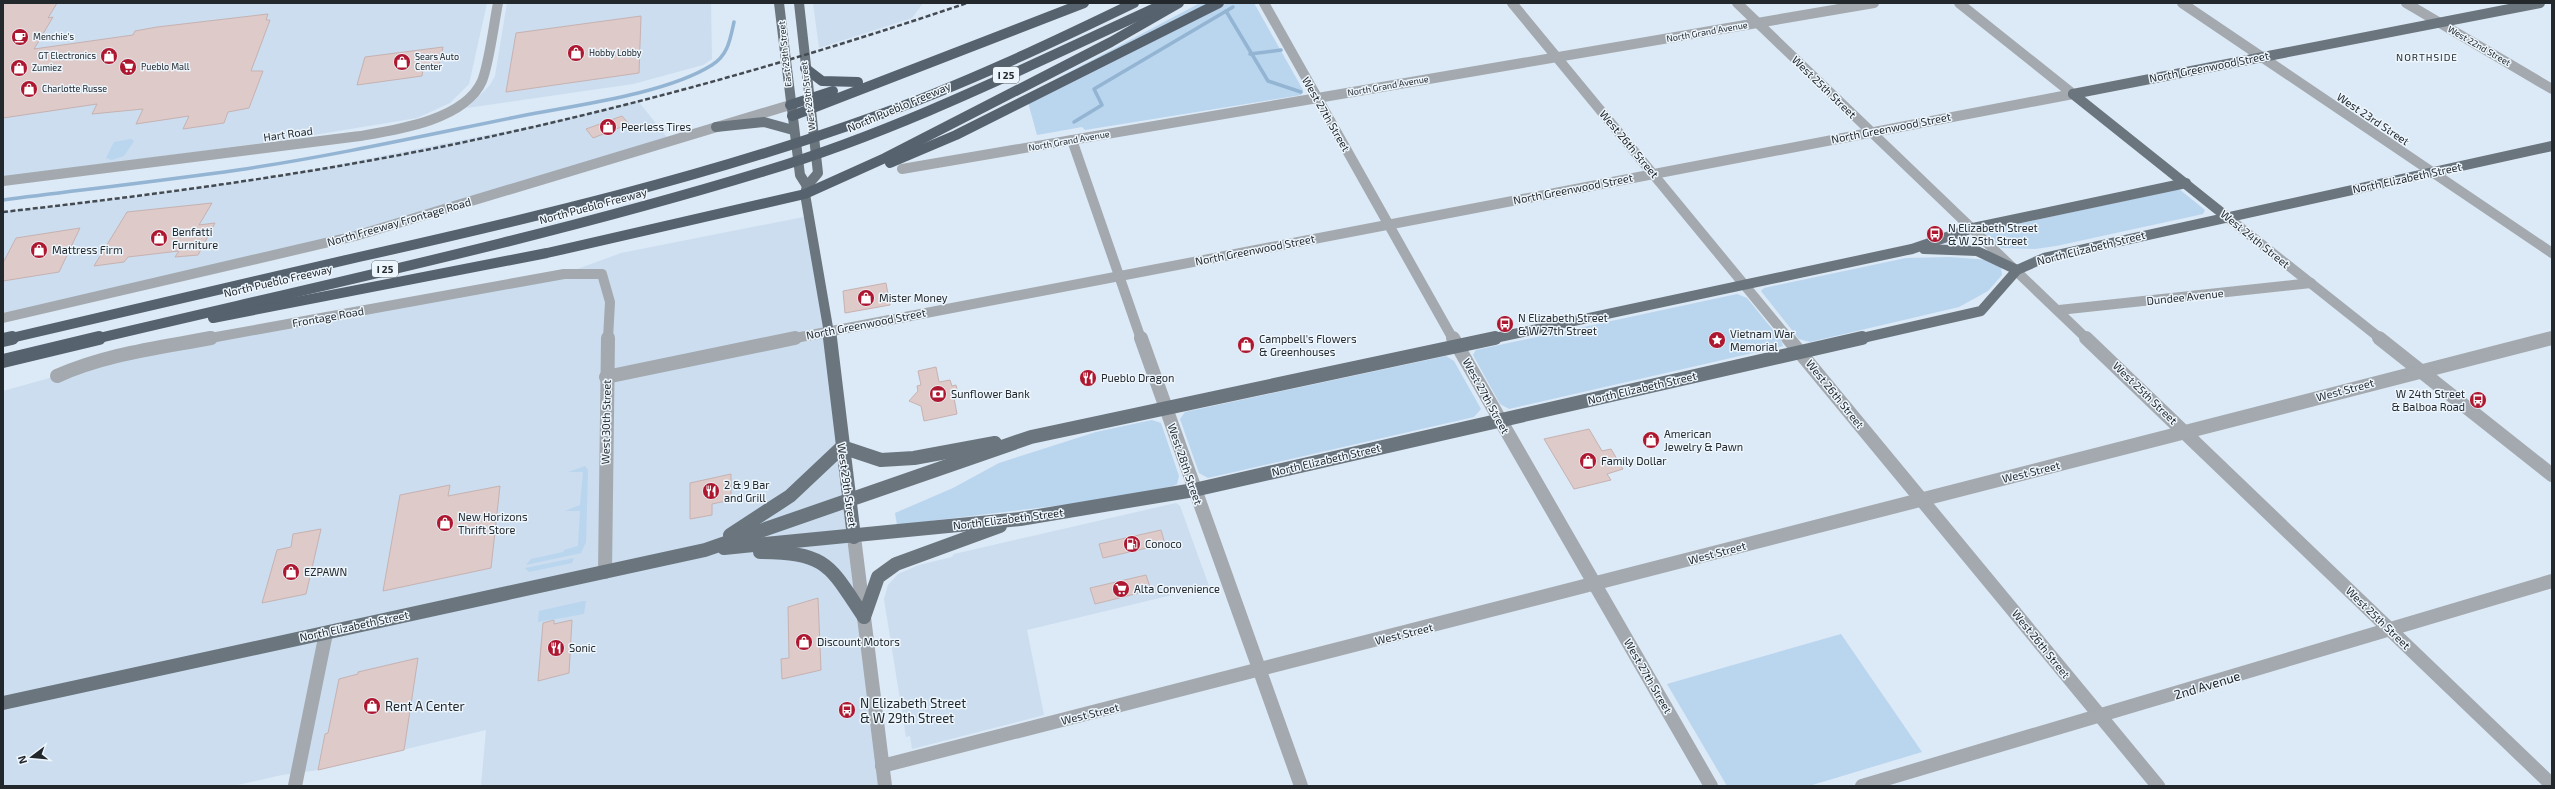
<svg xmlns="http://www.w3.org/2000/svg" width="2555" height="789" font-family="'Exo 2',sans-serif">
<rect width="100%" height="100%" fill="#dce9f6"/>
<g fill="#cbddef">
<path d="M3,3h484l-18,81 -19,19 -33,15 -140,23 -274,36z"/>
<path d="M507,3h204l1,56 -9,6 -70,19 -166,24 23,-23 5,-9z"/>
<path d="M813,3h110l-11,15 -93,30z"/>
<path d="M638,101l32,40 -315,95 -352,82v-106l127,-14 151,-22 257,-51z"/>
<path d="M809,216l76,570h-404l5,-56 -168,40 -36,5 -49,11h-230v-395l54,-15 29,-13 478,-89 57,-21z"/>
<path d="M1176,503l4,3 29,80 -182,44 17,85 -132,34 -2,-13 -4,1 -22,-138 4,-14 10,-11 21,-9 33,-8 2,-3z"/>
</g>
<g fill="#bad5ee">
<path d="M1200,3h54l49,87 -2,5 -216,35 -3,-3 -45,8 -11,-40z"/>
<path d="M131,139l3,2 -10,15 -12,4 -6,-2 8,-16z"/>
<path d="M2179,189l26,21 -2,4 -147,32 -21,3 -34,-1 -17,-15v-2z"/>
<path d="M1950,257l38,3 13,7 1,8 -14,16 -29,16 -149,35 -11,-3 -38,-48 3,-3 142,-30z"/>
<path d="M1737,294l10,4 34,42 2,6 -274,63 -9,-5 -27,-49 3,-5z"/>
<path d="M1446,356l8,5 27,48 -7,8 -266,61 -9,-5 -19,-54 5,-7z"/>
<path d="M1152,420l9,3 18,53 -2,8 -4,2 -70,14 -206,25 -2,-12 58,-25 46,-25 97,-31z"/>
<path d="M585,466l3,4 -2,72 -5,11 -55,12 5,-6 32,-7 1,-2 14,-4 2,-35h-15l15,-6 3,-33h-15z"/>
<path d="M574,558l-2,5 -43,9 -4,-4z"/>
<path d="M584,601h2l-2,13 -46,8 1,-11z"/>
<path d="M1841,634l81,118 -113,34h-82l-60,-102z"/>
</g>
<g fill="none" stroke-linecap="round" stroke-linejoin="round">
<g stroke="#93b4d2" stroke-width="3.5">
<path d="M1226,11l42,70 33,11"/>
<path d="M1250,54l31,-4"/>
<path d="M1074,122l28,-17 -8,-16 139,-82"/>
<path d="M3,200c78,-10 157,-19 235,-30 95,-14 189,-35 283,-54 55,-11 145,-22 191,-51 16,-10 18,-25 22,-43"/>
</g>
</g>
<g fill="#decac9" stroke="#c6b2b1">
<path d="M3,3h54l-9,15 5,-1 -19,32 99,-14 2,-4 22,-4 111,-13 -2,6h4l-19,51h12l-14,37 -21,4 -4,11 -41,6 6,-13 -53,8 7,-15 -51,5 5,-10 -94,14z"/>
<path d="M641,16l-2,57 -133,19 10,-59z"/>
<path d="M443,47l-4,19 -16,4 -1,6 -65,9 8,-28z"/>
<path d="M622,116l7,8 -36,14 -7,-9z"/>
<path d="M212,203l-13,22 16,-2 -17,32 -23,2 4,-6 -51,6 -4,5 -30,4 33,-54z"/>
<path d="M80,228l-21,44 -56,9v-18l13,-25z"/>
<path d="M886,283l4,22 -45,8 -2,-22z"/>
<path d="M936,367l3,15 11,-2 2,6 4,-1 3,12 -5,1 3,16 -33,7 -3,-15 -12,-5 9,-10 -1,-5 4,-1 -3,-14z"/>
<path d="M1589,429l13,22 9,-2 12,20 -16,5 4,6 -37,9 -30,-50z"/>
<path d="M731,474v26l-19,4v11l-22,4v-36z"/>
<path d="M450,485l-2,11 52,-10 -9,82 -108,23 17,-96z"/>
<path d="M321,529l-15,65 -44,9 15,-53 14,-3 2,-13z"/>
<path d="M1161,530l4,14 -62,14 -4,-14z"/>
<path d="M1146,575l5,15 -56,14 -5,-16z"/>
<path d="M818,598l3,72 -39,9 -1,-20 8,-1 -1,-51z"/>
<path d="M554,620v4l18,-4 -3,53 -31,8 5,-58z"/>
<path d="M418,658l-14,92 -86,20 7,-36 3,-1 11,-54 19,-5v-2z"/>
</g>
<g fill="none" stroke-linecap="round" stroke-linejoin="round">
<g stroke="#a3a9ae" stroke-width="10">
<path d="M1264,3l189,336"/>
<path d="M1512,3l277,336"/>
<path d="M1737,3l350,336"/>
<path d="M1959,3l114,91"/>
<path d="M2182,3l370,250"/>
<path d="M2406,3l146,86"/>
<path d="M1072,140l69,199"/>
<path d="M902,169l972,-166"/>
<path d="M3,181l357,-45c36,-6 105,-16 122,-55 7,-17 12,-58 16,-78"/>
<path d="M2227,217l154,122"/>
<path d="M2059,310l252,-27"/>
<path d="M3,318l352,-82 435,-131"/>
<path d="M205,339l359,-65h38l8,28 -2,37"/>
<path d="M790,339l1283,-245"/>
<path d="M2548,339l4,-1"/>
</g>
<g stroke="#a3a9ae" stroke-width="14">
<path d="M1141,338l160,448"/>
<path d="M1453,338l258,448"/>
<path d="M1788,338l370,448"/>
<path d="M2086,338l466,447"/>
<path d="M2379,338l173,137"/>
<path d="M57,376c49,-22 101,-28 154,-38"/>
<path d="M606,377l189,-39"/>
<path d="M854,537l31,249"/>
<path d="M605,572l3,-234"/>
<path d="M882,766l1670,-428"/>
<path d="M295,786l31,-153"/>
<path d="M1862,786l690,-205"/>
</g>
<g stroke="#6b757e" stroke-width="10">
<path d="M779,3l21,172 7,11"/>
<path d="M799,3l19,170 -11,13 -2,8 25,145"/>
<path d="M2073,94l467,-91"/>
<path d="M2073,94l154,123"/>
<path d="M716,127l48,-5 29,8"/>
<path d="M1924,249l53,2 40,19"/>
<path d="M1490,339l422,-90 61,-21 213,-45"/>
<path d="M1858,339l123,-28 36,-41 27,-12 508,-112"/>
</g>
<g stroke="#6b757e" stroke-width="14">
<path d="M830,338l24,199"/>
<path d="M730,535l60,-39 52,-49 39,13 33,-2 81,-15"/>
<path d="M724,548l296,-29 174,-29 668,-152"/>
<path d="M760,552c68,1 69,13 104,65"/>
<path d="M864,617l14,-40 18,-13 104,-38"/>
<path d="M3,703l702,-153 326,-113 464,-99"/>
</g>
<g stroke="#56626d" stroke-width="10">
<path d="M805,68l17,13 36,1"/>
<path d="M790,105l43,-14"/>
<path d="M792,116l292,-113"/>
<path d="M890,163l66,-28 263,-132"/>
<path d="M213,318l334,-65 258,-59 80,-36 226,-116 68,-39"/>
<path d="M7,339c118,-27 235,-55 352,-82 174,-39 347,-80 514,-140 90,-32 176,-73 261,-114"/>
<path d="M95,339c224,-53 450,-101 670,-168 139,-42 269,-108 401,-168"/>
</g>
<g stroke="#56626d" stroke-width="14">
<path d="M3,340l9,-2"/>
<path d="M3,361l96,-23"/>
</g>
<path stroke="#444a51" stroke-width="2.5" stroke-dasharray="5 2.5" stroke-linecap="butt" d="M3,212c151,-17 303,-37 452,-68 174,-36 344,-84 512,-141"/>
</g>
<defs>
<g id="cafe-disc" transform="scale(0.9)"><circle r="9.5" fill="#ad1830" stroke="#edf6fd"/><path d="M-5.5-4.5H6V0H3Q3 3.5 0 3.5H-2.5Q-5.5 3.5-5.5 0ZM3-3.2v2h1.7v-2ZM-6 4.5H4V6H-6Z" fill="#fff"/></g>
<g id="shop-disc" transform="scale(0.9)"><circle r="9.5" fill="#ad1830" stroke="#edf6fd"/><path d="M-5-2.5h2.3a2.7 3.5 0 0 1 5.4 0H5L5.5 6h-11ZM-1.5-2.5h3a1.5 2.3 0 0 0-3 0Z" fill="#fff"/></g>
<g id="supermarket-disc" transform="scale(0.9)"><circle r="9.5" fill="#ad1830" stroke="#edf6fd"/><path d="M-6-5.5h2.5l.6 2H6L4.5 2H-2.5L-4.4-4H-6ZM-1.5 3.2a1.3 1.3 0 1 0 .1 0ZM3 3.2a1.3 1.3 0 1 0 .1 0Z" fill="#fff"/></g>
<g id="bus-disc" transform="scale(0.9)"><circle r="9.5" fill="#ad1830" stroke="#edf6fd"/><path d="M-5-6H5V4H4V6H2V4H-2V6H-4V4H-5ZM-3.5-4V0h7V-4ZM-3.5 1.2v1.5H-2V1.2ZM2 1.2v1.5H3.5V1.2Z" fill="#fff"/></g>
<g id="sight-disc" transform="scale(0.9)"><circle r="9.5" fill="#ad1830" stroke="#edf6fd"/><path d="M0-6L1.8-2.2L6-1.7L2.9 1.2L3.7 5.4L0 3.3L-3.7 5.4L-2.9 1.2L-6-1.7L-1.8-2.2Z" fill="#fff"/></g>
<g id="restaurant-disc" transform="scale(0.9)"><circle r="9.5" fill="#ad1830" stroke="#edf6fd"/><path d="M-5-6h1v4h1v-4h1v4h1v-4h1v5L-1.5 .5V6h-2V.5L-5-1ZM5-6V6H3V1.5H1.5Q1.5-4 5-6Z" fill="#fff"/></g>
<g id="bank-disc" transform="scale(0.9)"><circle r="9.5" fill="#ad1830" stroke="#edf6fd"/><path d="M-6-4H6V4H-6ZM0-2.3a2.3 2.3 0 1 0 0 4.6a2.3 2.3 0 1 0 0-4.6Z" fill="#fff"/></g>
<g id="fuel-disc" transform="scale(0.9)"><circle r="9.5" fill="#ad1830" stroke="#edf6fd"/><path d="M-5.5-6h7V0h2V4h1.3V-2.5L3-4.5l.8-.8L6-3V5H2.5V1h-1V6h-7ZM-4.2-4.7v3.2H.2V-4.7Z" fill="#fff"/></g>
</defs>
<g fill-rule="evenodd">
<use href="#cafe-disc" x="20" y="37"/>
<use href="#shop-disc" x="576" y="53"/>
<use href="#shop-disc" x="109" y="56"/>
<use href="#shop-disc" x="402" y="62"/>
<use href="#supermarket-disc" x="128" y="67"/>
<use href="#shop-disc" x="19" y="68"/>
<use href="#shop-disc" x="29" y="89"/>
<use href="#shop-disc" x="608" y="127"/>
<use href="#bus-disc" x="1935" y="234"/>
<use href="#shop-disc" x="159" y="238"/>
<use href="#shop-disc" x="39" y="250"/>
<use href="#shop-disc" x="866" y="298"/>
<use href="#bus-disc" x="1505" y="324"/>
<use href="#sight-disc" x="1717" y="340"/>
<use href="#shop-disc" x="1246" y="345"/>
<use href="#restaurant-disc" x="1088" y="378"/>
<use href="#bank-disc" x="938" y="394"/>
<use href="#bus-disc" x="2478" y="400"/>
<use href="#shop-disc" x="1651" y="440"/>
<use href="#shop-disc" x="1588" y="461"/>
<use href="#restaurant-disc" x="711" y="491"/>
<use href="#shop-disc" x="445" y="523"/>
<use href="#fuel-disc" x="1132" y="544"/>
<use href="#shop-disc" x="291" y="572"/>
<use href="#supermarket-disc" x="1121" y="589"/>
<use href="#shop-disc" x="804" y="642"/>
<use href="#restaurant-disc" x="556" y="648"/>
<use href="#shop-disc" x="372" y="706"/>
<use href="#bus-disc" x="847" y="710"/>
</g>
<g text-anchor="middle" stroke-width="3" stroke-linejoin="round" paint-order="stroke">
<g font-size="9" fill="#23282d" stroke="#edf6fd">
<text transform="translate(1707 32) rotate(-10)" y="3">North Grand Avenue</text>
<text transform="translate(2479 46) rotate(30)" y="3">West 22nd Street</text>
<text transform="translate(785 54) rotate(-96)" y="3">East 29th Street</text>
<text transform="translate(1388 86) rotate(-10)" y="3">North Grand Avenue</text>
<text transform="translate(808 96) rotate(-97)" y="3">West 29th Street</text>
<text transform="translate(1069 141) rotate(-10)" y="3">North Grand Avenue</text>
</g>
<g font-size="9" fill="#23282d" stroke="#edf6fd" text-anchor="start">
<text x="33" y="40">Menchie's</text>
<text x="589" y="56">Hobby Lobby</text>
<text x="96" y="59" text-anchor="end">GT Electronics</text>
<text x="415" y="60">Sears Auto<tspan x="415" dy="10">Center</tspan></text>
<text x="141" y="70">Pueblo Mall</text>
<text x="32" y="71">Zumiez</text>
<text x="42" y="92">Charlotte Russe</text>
</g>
<g font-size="10" letter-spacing="1" fill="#23282d" stroke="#edf6fd">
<text x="2427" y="61">NORTHSIDE</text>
</g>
<g fill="#edf6fd" stroke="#60666b" stroke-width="1">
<rect x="993" y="67" width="26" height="16" rx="3"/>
<rect x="372" y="261" width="26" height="16" rx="3"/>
</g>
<g font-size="10" font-weight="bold" fill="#23282d">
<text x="1006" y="79">I 25</text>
<text x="385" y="273">I 25</text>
</g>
<g font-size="11" fill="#23282d" stroke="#edf6fd">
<text transform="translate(2209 67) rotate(-11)" y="4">North Greenwood Street</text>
<text transform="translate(1824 87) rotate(44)" y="4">West 25th Street</text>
<text transform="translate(899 107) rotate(-23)" y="4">North Pueblo Freeway</text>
<text transform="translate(1326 114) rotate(60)" y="4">West 27th Street</text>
<text transform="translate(2373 119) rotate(34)" y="4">West 23rd Street</text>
<text transform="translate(1891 128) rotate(-11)" y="4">North Greenwood Street</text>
<text transform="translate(288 134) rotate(-8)" y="4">Hart Road</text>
<text transform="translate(1629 144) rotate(50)" y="4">West 26th Street</text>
<text transform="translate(2407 178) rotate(-12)" y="4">North Elizabeth Street</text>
<text transform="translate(1573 189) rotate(-11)" y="4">North Greenwood Street</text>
<text transform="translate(593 206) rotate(-15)" y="4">North Pueblo Freeway</text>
<text transform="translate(399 222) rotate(-16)" y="4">North Freeway Frontage Road</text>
<text transform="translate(2255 239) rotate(39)" y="4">West 24th Street</text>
<text transform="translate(2091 248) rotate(-14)" y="4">North Elizabeth Street</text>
<text transform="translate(1255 250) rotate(-11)" y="4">North Greenwood Street</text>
<text transform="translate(278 281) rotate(-13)" y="4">North Pueblo Freeway</text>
<text transform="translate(2185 297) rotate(-6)" y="4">Dundee Avenue</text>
<text transform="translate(328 317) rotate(-10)" y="4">Frontage Road</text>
<text transform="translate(866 324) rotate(-11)" y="4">North Greenwood Street</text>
<text transform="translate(1642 388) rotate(-13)" y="4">North Elizabeth Street</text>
<text transform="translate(2345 390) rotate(-15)" y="4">West Street</text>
<text transform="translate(2145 393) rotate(44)" y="4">West 25th Street</text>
<text transform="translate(1835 394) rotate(51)" y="4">West 26th Street</text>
<text transform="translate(1486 396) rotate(61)" y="4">West 27th Street</text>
<text transform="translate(606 422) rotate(-89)" y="4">West 30th Street</text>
<text transform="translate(1326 460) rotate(-13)" y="4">North Elizabeth Street</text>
<text transform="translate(1185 464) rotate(71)" y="4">West 28th Street</text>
<text transform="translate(2031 472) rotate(-14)" y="4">West Street</text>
<text transform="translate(847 485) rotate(82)" y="4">West 29th Street</text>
<text transform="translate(1008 519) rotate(-7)" y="4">North Elizabeth Street</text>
<text transform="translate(1717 553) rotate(-15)" y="4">West Street</text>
<text transform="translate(2378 618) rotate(44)" y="4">West 25th Street</text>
<text transform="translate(354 626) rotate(-12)" y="4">North Elizabeth Street</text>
<text transform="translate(1404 634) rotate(-14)" y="4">West Street</text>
<text transform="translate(2041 644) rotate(51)" y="4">West 26th Street</text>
<text transform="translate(1648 676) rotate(60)" y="4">West 27th Street</text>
<text transform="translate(1090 714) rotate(-14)" y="4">West Street</text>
</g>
<g font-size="11" fill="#23282d" stroke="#edf6fd" text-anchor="start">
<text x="621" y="131">Peerless Tires</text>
<text x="1948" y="232">N Elizabeth Street<tspan x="1948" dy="13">&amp; W 25th Street</tspan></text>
<text x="172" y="236">Benfatti<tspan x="172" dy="13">Furniture</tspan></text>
<text x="52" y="254">Mattress Firm</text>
<text x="879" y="302">Mister Money</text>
<text x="1518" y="322">N Elizabeth Street<tspan x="1518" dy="13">&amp; W 27th Street</tspan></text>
<text x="1730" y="338">Vietnam War<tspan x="1730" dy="13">Memorial</tspan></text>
<text x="1259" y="343">Campbell's Flowers<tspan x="1259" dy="13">&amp; Greenhouses</tspan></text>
<text x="1101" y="382">Pueblo Dragon</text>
<text x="951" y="398">Sunflower Bank</text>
<text x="2465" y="398" text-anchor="end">W 24th Street<tspan x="2465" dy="13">&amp; Balboa Road</tspan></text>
<text x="1664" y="438">American<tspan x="1664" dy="13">Jewelry &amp; Pawn</tspan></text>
<text x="1601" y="465">Family Dollar</text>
<text x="724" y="489">2 &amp; 9 Bar<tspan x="724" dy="13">and Grill</tspan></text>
<text x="458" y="521">New Horizons<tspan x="458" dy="13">Thrift Store</tspan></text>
<text x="1145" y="548">Conoco</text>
<text x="304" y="576">EZPAWN</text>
<text x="1134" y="593">Alta Convenience</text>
<text x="817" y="646">Discount Motors</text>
<text x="569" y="652">Sonic</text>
</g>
<g font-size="13" fill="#23282d" stroke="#edf6fd">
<text transform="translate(2207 685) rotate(-17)" y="5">2nd Avenue</text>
</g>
<g font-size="13" fill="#23282d" stroke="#edf6fd" text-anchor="start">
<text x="860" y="708">N Elizabeth Street<tspan x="860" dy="15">&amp; W 29th Street</tspan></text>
<text x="385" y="711">Rent A Center</text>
</g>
</g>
<rect width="2555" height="789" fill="none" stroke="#23282d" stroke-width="8"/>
<g transform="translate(32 757) rotate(254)" stroke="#edf6fd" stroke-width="3" paint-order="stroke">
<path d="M0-3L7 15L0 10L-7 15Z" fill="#23282d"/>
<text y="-6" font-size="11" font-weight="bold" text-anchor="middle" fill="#23282d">N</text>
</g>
</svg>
